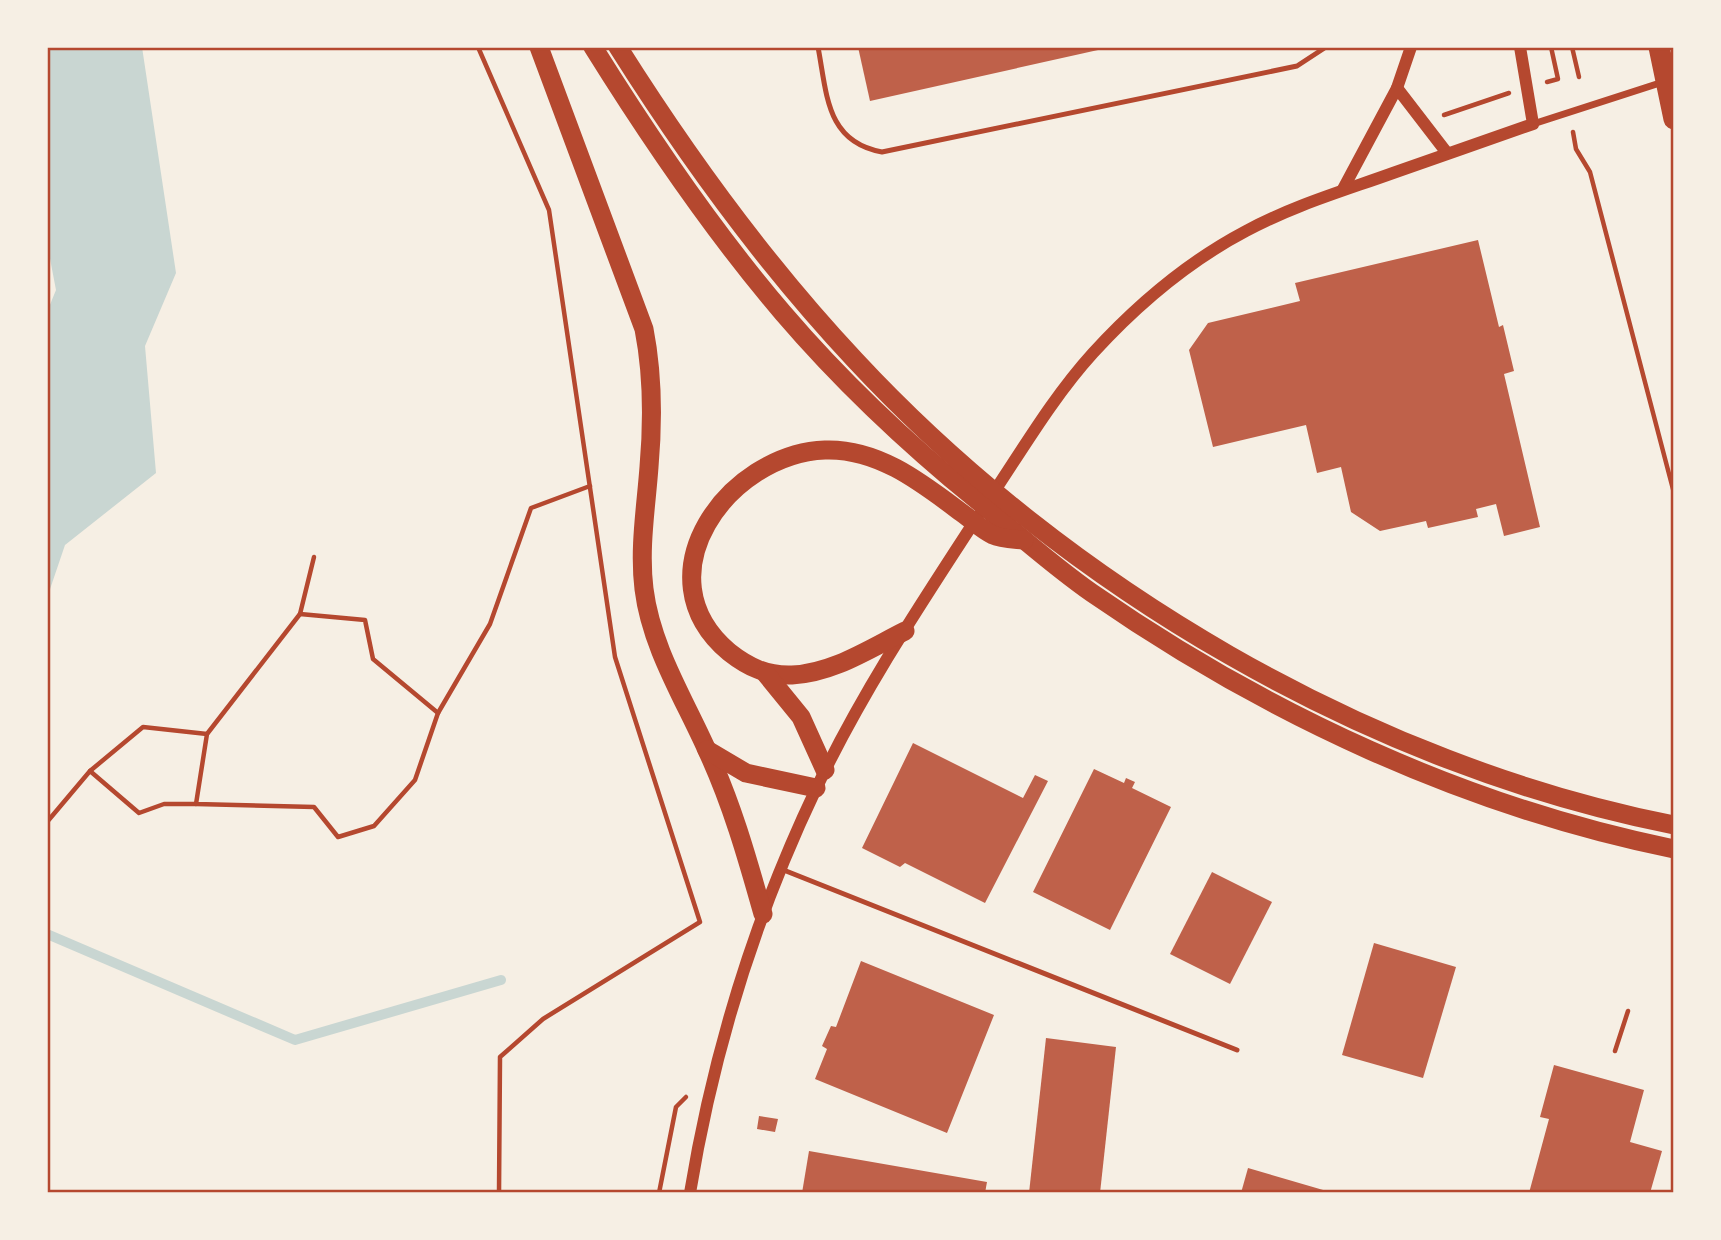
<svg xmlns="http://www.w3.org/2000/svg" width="1721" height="1240" font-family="'DM Sans',sans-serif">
<rect width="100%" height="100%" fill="#f6efe4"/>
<path fill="#c9d6d2" d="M47,47h95l34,226 -31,73 11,127 -91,72 -18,53v-286l9,-22 -9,-47z"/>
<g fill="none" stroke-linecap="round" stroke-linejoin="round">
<path stroke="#c9d6d2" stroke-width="10" d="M47,934l248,106 206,-60"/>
</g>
<g fill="#bf614a">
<path d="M858,47h249v1l-237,53z"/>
<path d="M1478,240l21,87 4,-2 11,46 -10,3 36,153 -36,9 -8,-32 -20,5 2,8 -50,11 -2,-7 -46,10 -29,-19 -10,-45 -24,6 -11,-48 -93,22 -24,-97 19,-27 92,-22 -5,-18z"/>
<path d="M913,743l110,55 12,-23 13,6 -63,122 -80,-40 -5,4 -38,-19z"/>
<path d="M1094,769l30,14 2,-5 9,4 -3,6 39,19 -61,123 -77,-38z"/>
<path d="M1212,872l60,30 -42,82 -60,-30z"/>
<path d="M1374,943l82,24 -33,111 -81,-23z"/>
<path d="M861,961l133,54 -47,118 -132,-54 12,-30 -5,-3 9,-20 5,1z"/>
<path d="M1046,1038l70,9 -16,146h-71z"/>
<path d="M1554,1065l90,25 -14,52 32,9 -12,42h-121l20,-74 -9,-2z"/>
<path d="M759,1116l19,3 -3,13 -18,-3z"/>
<path d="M809,1151l178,31 -2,11h-183z"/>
<path d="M1248,1168l82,24v1h-89z"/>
</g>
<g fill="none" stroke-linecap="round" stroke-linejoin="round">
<g stroke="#b5482f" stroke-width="4.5">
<path d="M478,47l71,163 66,447 85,265 -157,97 -43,38 -1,136"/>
<path d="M1572,47l7,30"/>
<path d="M1547,82l11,-3 -7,-32"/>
<path d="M1444,115l65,-22"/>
<path d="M1573,132l3,17 14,23 84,321"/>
<path d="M300,614l14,-57"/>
<path d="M207,734l93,-120 65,6 8,39 65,54"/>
<path d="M90,771l49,42 25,-9h32"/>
<path d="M47,822l43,-51 53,-44 64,7 -11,70 118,3 24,30 36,-11 41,-46 23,-67 52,-89 41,-116 59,-22"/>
<path d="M1615,1051l13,-40"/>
<path d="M659,1193l17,-86 10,-10"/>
</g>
<g stroke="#b5482f" stroke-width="5">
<path d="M818,47c9,47 8,95 64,105l415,-86 29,-19"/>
<path d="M781,869l456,181"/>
</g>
<path stroke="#b5482f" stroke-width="7" d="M1533,124l130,-42"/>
<g stroke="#b5482f" stroke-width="12">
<path d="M1397,88l50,65"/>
<path d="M1343,189l54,-101 14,-41"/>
<path d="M992,495c32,-48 62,-99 101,-142 43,-47 96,-92 153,-122 46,-25 97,-40 147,-58 47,-16 93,-33 140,-49l-13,-77"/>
<path d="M690,1193c23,-140 65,-276 126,-404 45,-95 104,-184 162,-273"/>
</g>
<g stroke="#b5482f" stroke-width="19">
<path d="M539,47l105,282c9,46 9,92 5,138 -3,41 -10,81 -5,122 7,57 39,108 62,159 25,53 41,109 57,166"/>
<path d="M593,47c58,93 119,183 190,266 59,69 125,131 195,188 37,31 74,64 114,92 173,120 374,214 582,256"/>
<path d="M618,47c70,111 147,217 237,313 211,227 514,405 819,465"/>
<path d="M905,631c-36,18 -72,42 -113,44 -25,1 -44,-8 -63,-23 -90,-76 -1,-198 96,-202 53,-2 97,33 137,63 10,7 20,17 31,22 8,4 21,4 31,5"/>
<path d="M766,674l35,43 24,53"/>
<path d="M707,750l39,23 70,15"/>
</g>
<path stroke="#b5482f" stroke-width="21" d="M1659,47l15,72"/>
</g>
<rect width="1721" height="1240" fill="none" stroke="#f6efe4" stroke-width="98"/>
<rect x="49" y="49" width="1623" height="1142" fill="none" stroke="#b5482f" stroke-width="2.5"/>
</svg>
